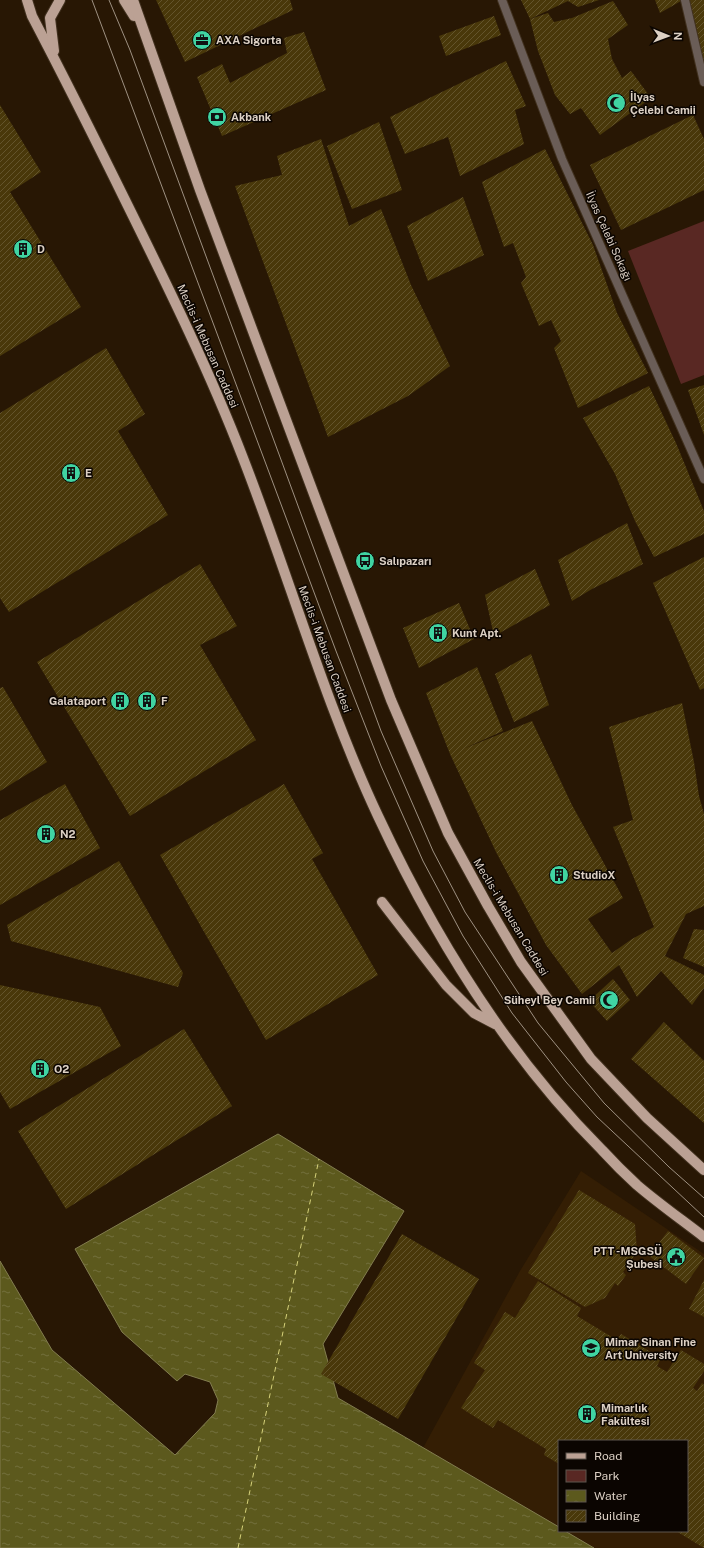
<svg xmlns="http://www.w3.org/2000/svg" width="704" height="1548" font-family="'Public Sans',sans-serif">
<defs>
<pattern id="water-ripples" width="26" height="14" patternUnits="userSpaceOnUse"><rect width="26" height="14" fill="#5c591d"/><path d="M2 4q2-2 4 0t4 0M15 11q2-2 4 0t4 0" fill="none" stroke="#73703c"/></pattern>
<pattern id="building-hatch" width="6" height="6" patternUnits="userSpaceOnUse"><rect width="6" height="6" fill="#49380a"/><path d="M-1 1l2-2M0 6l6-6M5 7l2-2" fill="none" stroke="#63542c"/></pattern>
</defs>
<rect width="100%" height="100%" fill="#281704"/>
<path fill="#341e04" d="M581,1171l123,83v294h-110l-29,-17h122v-90h-128v86l-136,-79 97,-177z"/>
<path fill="#592823" d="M704,221v154l-23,9 -53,-133z"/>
<path fill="url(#water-ripples)" stroke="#827d4f" d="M278,1134l126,77 -81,133 15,54 221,129v4h6l29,17h-594v-287l52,89 123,105 40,-42 3,-13 -8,-18 -25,-8 -8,7 -55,-49 -47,-83z"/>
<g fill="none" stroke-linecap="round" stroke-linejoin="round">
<path stroke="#d6d27a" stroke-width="1" stroke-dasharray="5 4" stroke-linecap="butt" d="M238,1548l81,-389"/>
</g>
<g fill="url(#building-hatch)">
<path d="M156,0h134l3,10 -108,52z"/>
<path d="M521,0h78l-21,7 -10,-6 -38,18z"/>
<path d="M655,0h26v1l-21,12z"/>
<path d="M688,0h16v62l-2,1z"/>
<path d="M613,1l15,24 -20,14 4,20 10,19 9,-7 20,27 -51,37 -19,-27 -11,6 -15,-19 -17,-44 -8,-32 18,-6 6,9 18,-4z"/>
<path d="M494,16l7,19 -55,21 -7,-20z"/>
<path d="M304,32l22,58 -104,46 -25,-59 25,-13 8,19 57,-30 -3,-15z"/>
<path d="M506,61l20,45 -11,4 9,34 -64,32 -12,-39 -43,17 -15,-37z"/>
<path d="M0,105l41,67 -31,20 71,115 -81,49z"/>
<path d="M693,115l11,24v51l-83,40 -31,-65z"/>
<path d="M379,122l23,68 -50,19 -25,-63z"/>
<path d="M321,139l28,87 32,-17 30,76 39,81 -42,30 -80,41 -93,-251 47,-11 -5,-19z"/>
<path d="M545,149l48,96 24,68 31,60 -70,35 -24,-60 7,-7 -10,-21 -12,6 -18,-43 5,-6 -13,-34 -9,4 -22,-65z"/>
<path d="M463,197l21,58 -56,26 -21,-55z"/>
<path d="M106,348l39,66 -27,17 50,84 -159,97 -9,-14v-185z"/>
<path d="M704,385v50l-16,-45z"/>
<path d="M649,386l27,57 28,68v23l-50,23 -19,-36 -20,-47 -32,-56z"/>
<path d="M627,523l16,41 -51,25 -20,12 -14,-41z"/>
<path d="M704,557v131l-4,2 -47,-107z"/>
<path d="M200,564l37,62 -37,19 56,95 -126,76 -93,-154z"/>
<path d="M535,569l15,36 -56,31 -9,-41z"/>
<path d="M459,603l15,36 -55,29 -16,-40z"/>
<path d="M531,654l18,51 -35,17 -19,-48z"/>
<path d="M477,667l26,64 -40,18 69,-28 40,84 51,93 -35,21 24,34 20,-14 22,-12 -41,-100 20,-7 -24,-93 73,-24 12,59 5,34 5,18v92l-18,8 -21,42 39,19v13l-12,17 -31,-34 -24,26 -18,-32 -37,29 -36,-49 -50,-93 -46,-98 -24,-61z"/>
<path d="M3,687l44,75 -47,29v-103z"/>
<path d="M65,784l35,64 -100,57v-85z"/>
<path d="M284,784l39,69 -11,6 66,116 -112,65 -106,-185z"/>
<path d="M119,861l64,112 -5,14 -167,-46 -4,-16z"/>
<path d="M694,929l10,1v37l-21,-9z"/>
<path d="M613,979l17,21 -23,21 -18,-20z"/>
<path d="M0,985l100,22 21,39 -111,63 -10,-17z"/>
<path d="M664,1022l40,39v62l-73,-64z"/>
<path d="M184,1029l48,77 -166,103 -48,-78z"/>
<path d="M579,1190l56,34 2,28 -14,20 3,3 -8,11 -3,-3 -10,15 -20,9 -57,-34z"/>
<path d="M668,1231l36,27 -18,26 -37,-28z"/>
<path d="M402,1234l77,45 -81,140 -77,-45z"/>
<path d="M704,1280v37l-15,-8z"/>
<path d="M538,1281l43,27 -4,8 40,24 4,-6 40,24 -4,8 10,6 14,-22 23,14v7l-11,17 4,3 5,-8 2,2v163l-28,-17h11v-90h-128v23l-15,-9 2,-6 -48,-29 -5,8 -32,-20 24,-38 -11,-7 31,-51 10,6z"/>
</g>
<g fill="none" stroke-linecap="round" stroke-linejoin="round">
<g stroke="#41311f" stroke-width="10">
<g id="minor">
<path d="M502,0l60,159 142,320"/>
<path d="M685,0l19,82"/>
</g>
</g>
<g stroke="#41311f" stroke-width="12">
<g id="primary">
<path d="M27,0l5,16c33,63 65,127 96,190 41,83 82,166 115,252 46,118 81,243 135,358 57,122 129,239 224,334 11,12 23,24 35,35 21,18 45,35 67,52"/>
<path d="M124,0l10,16"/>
<path d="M133,0l67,190 191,510 57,133 40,73 33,56 70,97 56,59 57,52"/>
<path d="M54,51l-4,-33 10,-18"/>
<path d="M382,902l64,83 28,28 21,11"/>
</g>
</g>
<use href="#minor" stroke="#6a5d57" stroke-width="8"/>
<use href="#primary" stroke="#bba194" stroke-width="10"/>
<g stroke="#9e9182" stroke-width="1">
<path d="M92,0l244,651 45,115 42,95 40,75 49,77 54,69 31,35 107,100"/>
<path d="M109,0l21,50 251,681 52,120 32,61 73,111 66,80 65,64 35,31"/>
</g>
</g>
<defs>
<g id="office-disc" transform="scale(1)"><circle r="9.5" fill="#40d4a2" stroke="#0b0501"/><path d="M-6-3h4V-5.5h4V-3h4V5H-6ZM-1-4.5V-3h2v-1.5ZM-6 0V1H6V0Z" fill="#111"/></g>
<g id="mosque-disc" transform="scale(1)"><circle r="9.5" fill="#40d4a2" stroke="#0b0501"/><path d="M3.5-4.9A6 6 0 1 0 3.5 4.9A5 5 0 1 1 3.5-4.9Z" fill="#111"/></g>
<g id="bank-disc" transform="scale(1)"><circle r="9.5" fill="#40d4a2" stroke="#0b0501"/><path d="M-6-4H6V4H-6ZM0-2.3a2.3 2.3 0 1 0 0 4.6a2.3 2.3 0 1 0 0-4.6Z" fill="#111"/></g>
<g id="building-disc" transform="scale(1)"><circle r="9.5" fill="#40d4a2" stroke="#0b0501"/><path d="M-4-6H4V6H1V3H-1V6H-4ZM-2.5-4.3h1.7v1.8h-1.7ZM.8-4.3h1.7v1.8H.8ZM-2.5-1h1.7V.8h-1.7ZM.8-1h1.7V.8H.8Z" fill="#111"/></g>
<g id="bus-disc" transform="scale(1)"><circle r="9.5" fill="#40d4a2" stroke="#0b0501"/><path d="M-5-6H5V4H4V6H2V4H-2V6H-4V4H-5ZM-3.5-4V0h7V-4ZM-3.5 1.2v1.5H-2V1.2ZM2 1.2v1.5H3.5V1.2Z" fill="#111"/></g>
<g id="civic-disc" transform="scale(1)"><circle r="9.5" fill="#40d4a2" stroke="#0b0501"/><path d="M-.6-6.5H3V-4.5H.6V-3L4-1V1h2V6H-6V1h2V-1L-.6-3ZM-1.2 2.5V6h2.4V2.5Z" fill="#111"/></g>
<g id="university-disc" transform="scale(1)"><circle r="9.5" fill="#40d4a2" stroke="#0b0501"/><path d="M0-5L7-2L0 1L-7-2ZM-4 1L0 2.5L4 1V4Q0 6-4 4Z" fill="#111"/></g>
</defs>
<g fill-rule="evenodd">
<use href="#office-disc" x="202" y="40"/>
<use href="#mosque-disc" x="616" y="103"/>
<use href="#bank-disc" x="217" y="117"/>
<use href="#building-disc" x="23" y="249"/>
<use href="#building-disc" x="71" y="473"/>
<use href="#bus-disc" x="365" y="561"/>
<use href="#building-disc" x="438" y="633"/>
<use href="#building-disc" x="120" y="701"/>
<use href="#building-disc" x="147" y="701"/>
<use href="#building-disc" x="46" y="834"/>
<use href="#building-disc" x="559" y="875"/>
<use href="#mosque-disc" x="609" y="1000"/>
<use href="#building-disc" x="40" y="1069"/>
<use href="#civic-disc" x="676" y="1257"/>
<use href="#university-disc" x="591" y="1348"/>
<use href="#building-disc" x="587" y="1414"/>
</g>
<g text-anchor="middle" stroke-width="3" stroke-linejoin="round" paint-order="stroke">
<g font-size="11" font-weight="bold" fill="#dcd0c4" stroke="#0b0501" text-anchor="start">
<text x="216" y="44">AXA Sigorta</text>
<text x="630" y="101">İlyas<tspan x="630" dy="13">Çelebi Camii</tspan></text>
<text x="231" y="121">Akbank</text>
<text x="37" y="253">D</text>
<text x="85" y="477">E</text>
<text x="379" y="565">Salıpazarı</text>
<text x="452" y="637">Kunt Apt.</text>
<text x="106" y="705" text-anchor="end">Galataport</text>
<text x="161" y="705">F</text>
<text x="60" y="838">N2</text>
<text x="573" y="879">StudioX</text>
<text x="595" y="1004" text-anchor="end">Süheyl Bey Camii</text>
<text x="54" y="1073">O2</text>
<text x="662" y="1255" text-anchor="end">PTT -MSGSÜ<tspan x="662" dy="13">Şubesi</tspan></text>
<text x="605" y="1346">Mimar Sinan Fine<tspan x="605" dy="13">Art University</tspan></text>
<text x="601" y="1412">Mimarlık<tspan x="601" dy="13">Fakültesi</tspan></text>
</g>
<g font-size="11" fill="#dcd0c4" stroke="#0b0501">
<text transform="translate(609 236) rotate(66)" y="4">İlyas Çelebi Sokağı</text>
<text transform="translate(208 346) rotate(66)" y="4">Meclis-i Mebusan Caddesi</text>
<text transform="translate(325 649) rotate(70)" y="4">Meclis-i Mebusan Caddesi</text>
<text transform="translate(511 917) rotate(59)" y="4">Meclis-i Mebusan Caddesi</text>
</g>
</g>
<rect x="558" y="1440" width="130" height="92" fill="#0b0501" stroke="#5f564f"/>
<rect x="566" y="1453" width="20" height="6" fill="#bba194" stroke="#5f564f"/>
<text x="594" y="1460" font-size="12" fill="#dcd0c4">Road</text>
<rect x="566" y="1470" width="20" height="12" fill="#592823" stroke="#5f564f"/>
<text x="594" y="1480" font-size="12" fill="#dcd0c4">Park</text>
<rect x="566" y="1490" width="20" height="12" fill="url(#water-ripples)" stroke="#5f564f"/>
<text x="594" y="1500" font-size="12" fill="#dcd0c4">Water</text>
<rect x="566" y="1510" width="20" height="12" fill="url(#building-hatch)" stroke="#5f564f"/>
<text x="594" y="1520" font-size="12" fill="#dcd0c4">Building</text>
<g transform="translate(668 36) rotate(91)" stroke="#0b0501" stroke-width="3" paint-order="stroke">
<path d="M0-3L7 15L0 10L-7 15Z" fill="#dcd0c4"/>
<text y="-6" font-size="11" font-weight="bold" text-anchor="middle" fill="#dcd0c4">N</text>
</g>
</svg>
